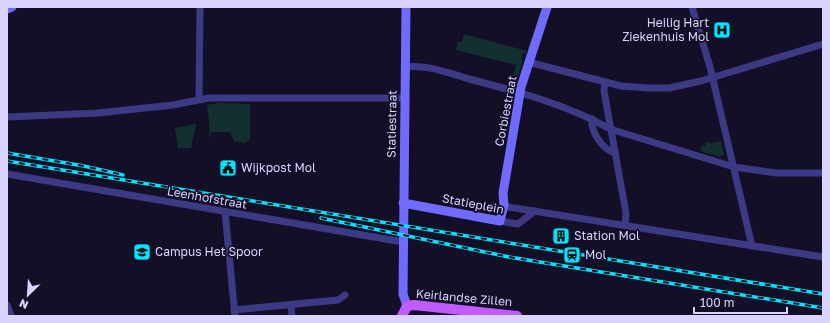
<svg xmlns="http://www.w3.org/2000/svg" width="830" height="323" font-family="'Golos Text',sans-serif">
<rect width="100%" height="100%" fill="#130f26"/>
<g fill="#12302f">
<path d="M464,34l63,17 -2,3 -2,-1 -2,6 2,1 -6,20 -5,1 4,-16 -60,-15 2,-9 4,1z"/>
<path d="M218,103l32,1v36l-6,3 -10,-2 -4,-9h-19v5l-1,-1 -1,-16 -2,-15z"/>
<path d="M196,124l-5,24h-13l-3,-20z"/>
<path d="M721,141l3,13 -3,3 -21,-6 2,-6 3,1 1,-4 5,1z"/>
</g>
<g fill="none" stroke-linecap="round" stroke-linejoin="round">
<g stroke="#3d3a85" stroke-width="7">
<path d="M692,7l18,60 42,179"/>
<path d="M528,62l93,24 27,2h21l32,-7 122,-37"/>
<path d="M405,67c23,-3 46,7 68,13 46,12 95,25 137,49l124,38 42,6h47"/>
<path d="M605,82l-1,9 22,122 -1,12"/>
<path d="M199,99l1,-92"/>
<path d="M7,117l91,-4 75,-8 36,-7h195"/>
<path d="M592,119c-2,12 11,31 23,34"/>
<path d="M7,174l396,68"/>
<path d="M504,205l4,2 315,50"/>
<path d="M225,212l10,104"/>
<path d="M500,221l18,3 17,-13"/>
<path d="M7,305l4,11"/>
<path d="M291,305l1,11"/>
<path d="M234,310l104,-10 7,-5"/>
</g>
<g stroke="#6f6bff" stroke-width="9">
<path d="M406,7l-3,287 4,12"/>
<path d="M7,9l5,-2"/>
<path d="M403,203l97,18 4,-16 -1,-12 18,-106 26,-80"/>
</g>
<path stroke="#c25bff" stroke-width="10" d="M402,316l5,-10 7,-1 103,11"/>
<g stroke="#00e5ff" stroke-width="3.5">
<g id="rail">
<path d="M7,153l77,13 39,9"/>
<path d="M7,161l816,133"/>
<path d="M321,218l188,39 314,51"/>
</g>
</g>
<use href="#rail" stroke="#130f26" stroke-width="2" stroke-dasharray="6" stroke-linecap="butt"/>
</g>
<defs>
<g id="hospital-square" transform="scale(0.9)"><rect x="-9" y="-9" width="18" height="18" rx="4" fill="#00e5ff" stroke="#130f26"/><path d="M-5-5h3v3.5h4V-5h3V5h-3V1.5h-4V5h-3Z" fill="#111"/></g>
<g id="civic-square" transform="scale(0.9)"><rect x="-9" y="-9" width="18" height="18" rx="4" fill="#00e5ff" stroke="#130f26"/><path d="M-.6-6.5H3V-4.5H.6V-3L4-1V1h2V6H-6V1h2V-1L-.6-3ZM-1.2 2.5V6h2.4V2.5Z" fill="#111"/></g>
<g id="building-square" transform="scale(0.9)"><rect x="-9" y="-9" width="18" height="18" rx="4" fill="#00e5ff" stroke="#130f26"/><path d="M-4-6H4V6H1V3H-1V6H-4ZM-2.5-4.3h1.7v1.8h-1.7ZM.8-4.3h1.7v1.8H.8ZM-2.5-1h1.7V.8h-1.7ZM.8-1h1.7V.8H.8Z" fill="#111"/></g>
<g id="school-square" transform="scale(0.9)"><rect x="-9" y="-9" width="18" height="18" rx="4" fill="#00e5ff" stroke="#130f26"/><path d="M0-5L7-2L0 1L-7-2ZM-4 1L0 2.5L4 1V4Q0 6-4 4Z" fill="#111"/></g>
<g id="station-square" transform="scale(0.9)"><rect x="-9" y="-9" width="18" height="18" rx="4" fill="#00e5ff" stroke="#130f26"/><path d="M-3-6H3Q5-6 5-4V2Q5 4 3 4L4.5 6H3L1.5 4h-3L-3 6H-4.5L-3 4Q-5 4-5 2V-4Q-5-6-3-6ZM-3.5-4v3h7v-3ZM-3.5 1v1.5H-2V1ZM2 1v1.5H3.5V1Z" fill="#111"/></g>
</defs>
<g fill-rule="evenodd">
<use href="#hospital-square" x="722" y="30"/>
<use href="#civic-square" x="228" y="168"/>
<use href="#building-square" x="561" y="236"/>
<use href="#school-square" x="142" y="252"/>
<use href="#station-square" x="572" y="255"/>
</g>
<g text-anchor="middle" stroke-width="3.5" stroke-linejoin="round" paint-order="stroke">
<g font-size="12" fill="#d9d4ff" stroke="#130f26" text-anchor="start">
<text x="709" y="27" text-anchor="end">Heilig Hart<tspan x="709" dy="14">Ziekenhuis Mol</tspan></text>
<text x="241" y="172">Wijkpost Mol</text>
<text x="574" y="240">Station Mol</text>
<text x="155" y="256">Campus Het Spoor</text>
<text x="585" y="259">Mol</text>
</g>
<g font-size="12" fill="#d9d4ff" stroke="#130f26">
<text transform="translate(506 111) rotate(-79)" y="4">Corbiestraat</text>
<text transform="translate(392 124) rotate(-89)" y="4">Statiestraat</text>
<text transform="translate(207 198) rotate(10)" y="4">Leenhofstraat</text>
<text transform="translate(473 204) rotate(11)" y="4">Statieplein</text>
<text transform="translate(464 298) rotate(5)" y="4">Keirlandse Zillen</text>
</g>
</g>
<rect width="830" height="323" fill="none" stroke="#d9d4ff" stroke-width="16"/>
<g transform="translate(28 295) rotate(205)" stroke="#130f26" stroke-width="3" paint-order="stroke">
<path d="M0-3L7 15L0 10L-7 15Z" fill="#d9d4ff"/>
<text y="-6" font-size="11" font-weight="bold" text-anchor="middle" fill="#d9d4ff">N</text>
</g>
<path d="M694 307v6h93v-6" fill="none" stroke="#d9d4ff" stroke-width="2"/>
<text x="700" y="307" font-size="12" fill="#d9d4ff" stroke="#130f26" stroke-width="3" paint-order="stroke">100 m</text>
</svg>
